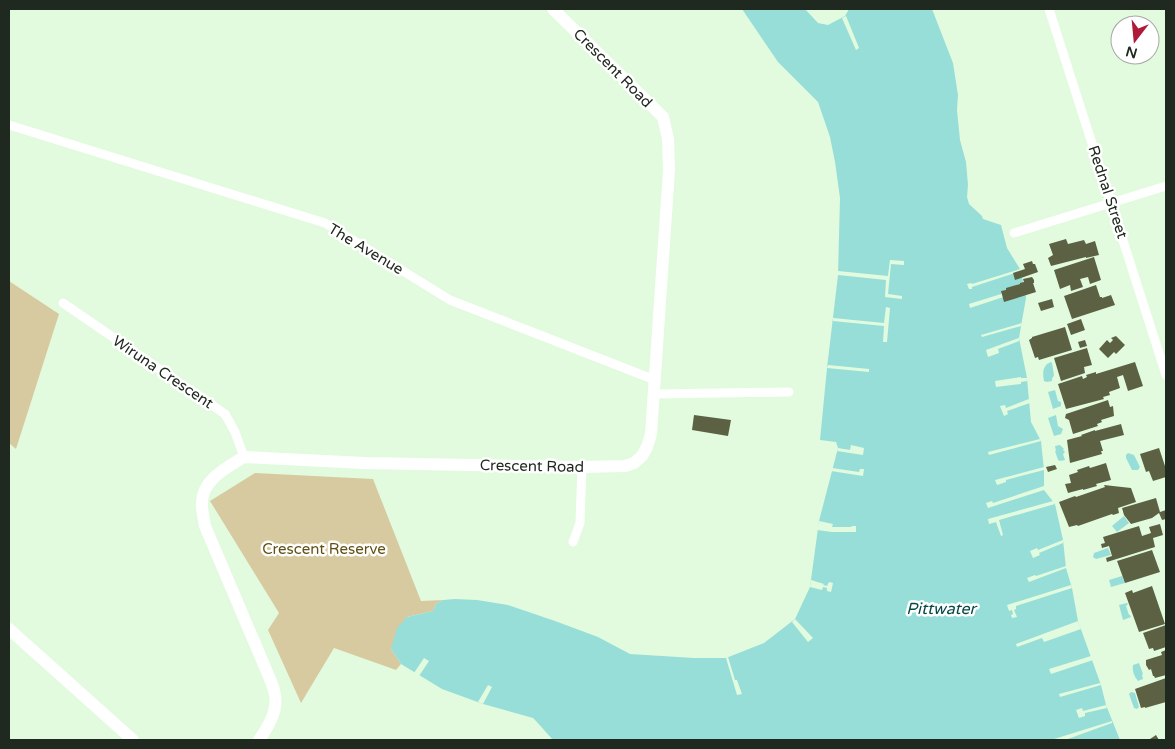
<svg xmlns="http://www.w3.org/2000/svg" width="1175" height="749" font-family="'Varela Round',sans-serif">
<rect width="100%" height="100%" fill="#e2fbde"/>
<g fill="#d8caa0">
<path d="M9,281l50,33 -43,135 -7,-6z"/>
<path d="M255,473l118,6 48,122 22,-1 -7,4 -3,7 -26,6 -16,32 10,15 -5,6 -62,-22 -33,55 -33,-73 11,-17 -69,-112z"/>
</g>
<g fill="#97ded9">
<path d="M742,9h63l13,14 10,2 17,-9 4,-7h83l21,54 5,32 -1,15 3,30 6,22 2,23 -1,12 2,7 13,12 1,3 18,6 6,23 13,21 5,21 1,8 -7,40 8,40 4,44 10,19 3,29v20l11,14 8,36 3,28 6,20 6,33 23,64 5,20 14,35h-567l-17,-19 -3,-3 -50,-14 -41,-15 -41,-25 -10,-15 6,-21 10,-11 26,-6 3,-7 7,-4 12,-1 22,1 31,5 47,16 43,16 32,17 64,4h32l38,-15 31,-24 15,-32 9,-66 19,-73 -2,-6 -16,-2 7,-72 11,-93 2,-77 -5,-36 -5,-25 -12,-35 -40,-40z"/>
<path d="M1051,362l1,1 2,12 -2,4v2l-5,1 -3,-1c-1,-6 -2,-12 3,-17z"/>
<path d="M1055,390l3,11 3,1v4l-8,3 -5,-17z"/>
<path d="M1056,415l2,11 5,3 -2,5 -7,2 -6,-18z"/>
<path d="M1060,445l4,4 -1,1 2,2 -2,2 2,6 -5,1 -2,-1 -3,-9h1l-1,-5z"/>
<path d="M1128,453l6,2 6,12 -2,3h-6l-6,-12v-3z"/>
<path d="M1124,516l5,7 -12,9 -5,-6z"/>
<path d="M1108,548l3,7 -15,4 -3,-2 1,-4z"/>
<path d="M1122,576l3,7 -14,4 -2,-7z"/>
<path d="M1127,603l1,1 -2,2 3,9h1l1,2 -8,3 -4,-15z"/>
<path d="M1139,663l4,11 -1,1 1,4 -5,2c-4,-5 -6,-10 -5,-16z"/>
<path d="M1131,692l4,1 4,14 -2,2 -3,-1 -5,-14z"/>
</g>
<g fill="#e2fbde">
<path d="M846,16l13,32 -3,2 -14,-32z"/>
<path d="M890,260l14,1v4l-13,-1 -3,30 14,2v3l-17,-2 1,-17 -48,-5v-4l50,5z"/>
<path d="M1020,269l1,2 -49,16v2h-3l-2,-5 4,-1 1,1z"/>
<path d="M1024,287l1,3 -55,18 -1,-4z"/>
<path d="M886,307l4,1 -3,34h-4l1,-16 -51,-5v-3l51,5z"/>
<path d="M1022,323l-1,3 -39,11 -1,-2z"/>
<path d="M1019,338v3l-21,8 1,4 -11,4 -2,-7z"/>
<path d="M828,365l41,4v3l-42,-4z"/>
<path d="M1021,377v1h6v3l-6,1v2l-25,3 -1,-6z"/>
<path d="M1029,399l1,4 -23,8 1,3 -4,2 -4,-10 5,-1 1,3z"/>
<path d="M1040,439l1,2 -52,14 -1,-3z"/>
<path d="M851,445l13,3 -1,7 -26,-4 1,-3 12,2z"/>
<path d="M1044,467v3l-38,10v2l-9,3 -2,-5z"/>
<path d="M832,468l27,4 1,-3h4l-1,7 -32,-5z"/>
<path d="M1044,486v4l-56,18 -2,-5 6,-2 1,2z"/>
<path d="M1053,501l2,3 -56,16 4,15 -2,1 -5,-14 -7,2 -1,-5z"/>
<path d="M819,521l14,3 -1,3h19l1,-1h4v6h-24l-15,-2z"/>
<path d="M1063,540v3l-24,10 1,2 -7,3 -3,-7 7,-3 1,2z"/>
<path d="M1066,566v2l-37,14 -2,-4 8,-3 1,1z"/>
<path d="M811,580l13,4 -1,1 4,1 2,-4 4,1 -2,9 -4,-1v-3l-4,-1 -1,3 -12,-3z"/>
<path d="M1071,585l1,3 -56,18v3l-2,1 3,7 -5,1 -1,-3 2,-1 -1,-4 -3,1 -2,-6z"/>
<path d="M795,619l18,19 -5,4 -16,-20z"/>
<path d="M1078,621l3,8 -37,13 -2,-4 -25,9 -1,-3z"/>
<path d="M1091,656l2,4 -42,14 -2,-5z"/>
<path d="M728,657l7,23h2l5,14 -5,1 -11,-37z"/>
<path d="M424,658l5,3 -10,15 -5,-3z"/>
<path d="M1100,683l1,2 -41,12 -1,-3z"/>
<path d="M488,685l4,2 -9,17 -5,-2z"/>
<path d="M1106,705l1,3 -22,5v3l-6,2 -3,-8 6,-2 1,3z"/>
<path d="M1112,721v2l-47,17h-14z"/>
</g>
<g fill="#5c6143">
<path d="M1066,239l2,5 16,-4 2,4 9,-3 4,14 -13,3v-1l-35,9 -3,-8 5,-3 -4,-11z"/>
<path d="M1094,257l7,23 -11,4 -2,-7 -8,2 3,8 -12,4 -1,-6 -10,4 -6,-19z"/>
<path d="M1032,261l1,3h2l3,8 -23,8 -2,-7 12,-4 -2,-5z"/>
<path d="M1032,277l2,3v3h-1l3,9 -32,10 -3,-11 5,-1v-2l14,-4v-1l4,-1 -1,-3z"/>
<path d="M1096,285l4,12h2v1l9,-3 4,10 -43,14 -8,-23z"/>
<path d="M1052,299l2,8 -13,4 -3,-8z"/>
<path d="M1081,319l4,11 -14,5 -4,-11z"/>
<path d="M1065,327l7,23 -33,10 -1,-3 -3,1 -6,-18 3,-2v-1z"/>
<path d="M1116,336l9,9 -9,9 -2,-2 -6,6 -9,-9 8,-9 3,3 3,-3 -2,-2z"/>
<path d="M1085,340l2,6 -7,2 -2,-6z"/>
<path d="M1087,348l5,17 -8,2 1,6 -24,8 -7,-23z"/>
<path d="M1135,362l8,24 -15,5 -5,-16 -6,2 3,11 -11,4 1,3 -7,2 1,2 -38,10 -8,-25 24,-8 1,3 4,-2 -1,-2 10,-3v2z"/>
<path d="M1108,400l2,7 3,-1 1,10 -13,4 1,2 -5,2 1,2 -25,8 -4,-14 -4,-2 1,-4z"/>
<path d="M694,415l37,5 -3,16 -36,-6z"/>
<path d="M1121,424l3,11 -24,6 3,10h-2l1,3 -32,9 -3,-23 15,-4 -1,-1 14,-5v1z"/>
<path d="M1159,448l7,21v8l-13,4 -4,-10 -3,1 -6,-18z"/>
<path d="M1106,463l5,17 -15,4 1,2 -14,4v-1l-15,4 -3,-9 6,-1 -2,-8 9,-3 -1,-2 12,-4 1,2z"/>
<path d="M1055,465l2,4 -9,3 -2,-5z"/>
<path d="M1104,485l27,3 5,14 -18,6 1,5 -6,2 -1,-1 -34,12 -1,-1 -8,2 -10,-25 16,-6 1,1 29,-10z"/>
<path d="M1156,498l4,14 6,-2v9l-4,1 -3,-7 -7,5 -21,6 -7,-9 -2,-7z"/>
<path d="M1160,524l3,11 -10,3 2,9 -48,15 -1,-4 6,-2 -3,-10 -7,2 -1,-4 4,-1 -2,-6 36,-11 3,10 9,-3 -2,-6z"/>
<path d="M1152,550l8,22 -35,11 -8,-22z"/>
<path d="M1152,586l13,38 -26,8 -14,-39 7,-3 1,3z"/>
<path d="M1166,625v22l-12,4 -1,-3 -4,1 -6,-16z"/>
<path d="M1166,650v25l-11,3 -1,-2h-1l-2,-7 -2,1 -3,-5v-5l16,-5 -1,-3z"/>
<path d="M1166,678v24l-21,6v-1l-4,1 -6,-19z"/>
<path d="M1156,735l3,5h-8l-1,-1z"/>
</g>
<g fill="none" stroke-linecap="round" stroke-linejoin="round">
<g stroke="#fff" stroke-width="9">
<path d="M1049,9l117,366"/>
<path d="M9,125l316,98 125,77 205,80"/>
<path d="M1014,233l152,-47"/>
<path d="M63,303l162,111 10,18 9,25"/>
<path d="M654,394l135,-2"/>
<path d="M573,542l7,-19 2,-56"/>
</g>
<g stroke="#fff" stroke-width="12">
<path d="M9,629l124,111"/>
<path d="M259,740c9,-13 19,-29 16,-45 -1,-6 -3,-11 -5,-16l-65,-153c-1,-7 -3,-14 -3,-20 -2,-25 24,-38 42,-49l121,6 217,4 43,-1 9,-3 8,-7 5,-9 4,-13 18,-264 -1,-31 -5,-22 -110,-108"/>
</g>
</g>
<g text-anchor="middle" stroke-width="5" stroke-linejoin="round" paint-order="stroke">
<g font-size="15" fill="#20291f" stroke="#fff">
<text transform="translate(613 68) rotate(45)" y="5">Crescent Road</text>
<text transform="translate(1108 192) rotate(72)" y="5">Rednal Street</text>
<text transform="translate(366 249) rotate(31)" y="5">The Avenue</text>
<text transform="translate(163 372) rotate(34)" y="5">Wiruna Crescent</text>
<text transform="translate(532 466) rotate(1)" y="5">Crescent Road</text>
</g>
<g font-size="15" fill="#635113" stroke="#fff">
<text x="324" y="554">Crescent Reserve</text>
</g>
<g font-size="16" font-style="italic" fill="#074947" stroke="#fff">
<text x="941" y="614">Pittwater</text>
</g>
</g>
<rect width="1175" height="749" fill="none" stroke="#20291f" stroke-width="20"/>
<g transform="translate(1135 40) rotate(196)"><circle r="24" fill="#ffffff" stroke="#a6a9a5"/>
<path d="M0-4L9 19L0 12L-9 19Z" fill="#ae1a38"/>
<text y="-8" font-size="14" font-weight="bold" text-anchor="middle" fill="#20291f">N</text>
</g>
</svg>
